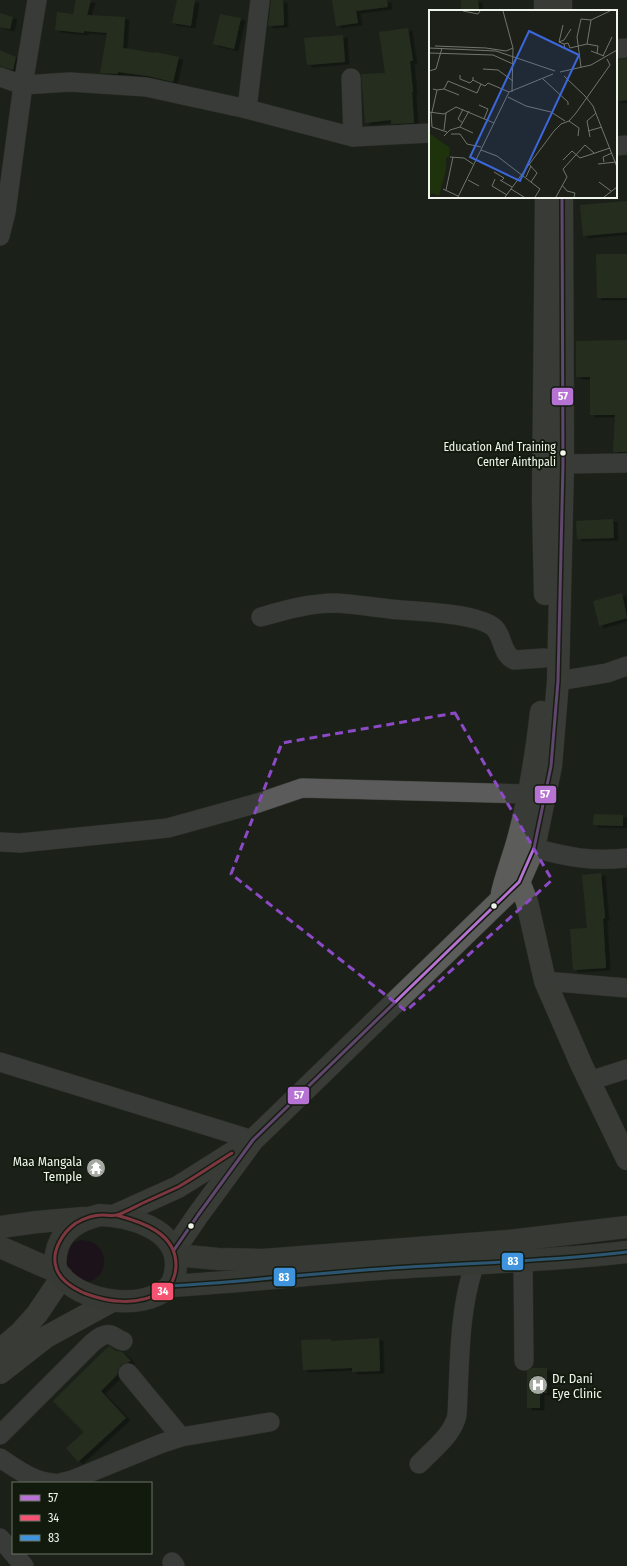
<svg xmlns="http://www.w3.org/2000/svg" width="627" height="1566" font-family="'Fira Sans Condensed',sans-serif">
<defs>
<filter id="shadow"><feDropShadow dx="4.5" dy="2.5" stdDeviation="0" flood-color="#0009"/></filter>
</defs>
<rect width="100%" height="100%" fill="#1c2019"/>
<path fill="#1b0319" d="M81,1240c33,1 28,43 3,42 -6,0 -14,-7 -19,-9l3,-27 6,-4z"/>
<g fill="#323c27" filter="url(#shadow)">
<path d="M76,0h15l-4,15 38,2 -2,31 32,5 1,-1 23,5 -6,25 -25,-6 -30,-4v2l-18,-1 7,-40 -23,-2v2l-29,-3 2,-18 16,2z"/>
<path d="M177,0h18l-4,26 -19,-3z"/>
<path d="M271,0h12l1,25 -16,1z"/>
<path d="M332,0h55l1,7 -32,4 2,12 -22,3z"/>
<path d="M461,0h17l1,11h-18z"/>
<path d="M0,13l13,4 -3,12 -10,-2z"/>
<path d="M220,14l21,4 -7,31 -21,-5z"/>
<path d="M408,28l5,33h-3l3,31h-1l2,31 -23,1v-4l-26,3 -4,-49 24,-1 -6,-41z"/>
<path d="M343,35l2,27 -38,3 -3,-27z"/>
<path d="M0,50l16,7 -3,13 -13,-4z"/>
<path d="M627,59v41l-11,1v-41z"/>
<path d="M627,201v31l-44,4 -3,-31z"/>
<path d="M596,254h31v44h-30z"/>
<path d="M627,340v112h-14l2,-37h-25v-38h-14v-36z"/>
<path d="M613,519l1,19 -37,1 -1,-18z"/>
<path d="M622,593l5,25 -28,8 -6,-25z"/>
<path d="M594,814l29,1v11l-30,-1z"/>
<path d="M601,873l4,45 -2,1 3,49 -33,2 -3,-41 17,-1 -5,-53z"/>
<path d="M379,1338l1,33 -28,1v-4l-49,2 -2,-30 30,-1v2z"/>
<path d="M109,1346l8,5 5,1 9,9 -10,4 -3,5 -1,5 -16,16 25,27 -48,44 -12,-14 18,-16 -31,-31z"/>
<path d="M532,1368h15v25h-7v15h-13v-37z"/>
</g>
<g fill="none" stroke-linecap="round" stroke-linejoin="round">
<g stroke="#3a3d37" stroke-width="20">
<g id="minor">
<path d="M616,49l11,-1"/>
<path d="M0,77l23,8 47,-3 76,5 101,22 106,28 77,-4"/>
<path d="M351,78l2,59"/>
<path d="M247,109l13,-109"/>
<path d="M616,146l11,-1"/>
<path d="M0,236l6,-24 17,-127 14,-85"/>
<path d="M549,462l14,2 64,-1"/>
<path d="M261,617c24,-7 49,-14 75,-14 18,1 36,4 54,6 26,3 81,3 102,17 12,8 8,27 22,34l30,-2"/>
<path d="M558,681l49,-8 20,-7"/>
<path d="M0,842l20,1 148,-15 90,-25 44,-15 226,6"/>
<path d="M534,848c34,9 57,14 93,10"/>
<path d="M545,981l82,7"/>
<path d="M0,1062l253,78"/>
<path d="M589,1081l38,-12"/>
<path d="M523,1261l1,100"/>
<path d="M128,1373l53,64"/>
<path d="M0,1435l92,-92c5,-4 12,-10 19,-8 4,1 7,5 12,6"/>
<path d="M0,1458c17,11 33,24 54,25"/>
<path d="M419,1464c14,-15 34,-29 38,-49 3,-51 1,-103 18,-152"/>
<path d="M60,1483l12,-3 88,-36 21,-7 89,-15"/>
<path d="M0,1538l24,28"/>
<path d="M172,1562l3,4"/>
</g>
</g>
<g stroke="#3a3d37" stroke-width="23">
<g id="major">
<path d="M545,0v11"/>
<path d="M561,0v11"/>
<path d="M545,594l-2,-93 3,-304"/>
<path d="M514,869l13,33 18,79 37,85 45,93"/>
<path d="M502,893c4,-17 10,-33 15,-50 12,-42 19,-87 24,-131"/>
<path d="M116,1215l62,-28 65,-41"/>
<path d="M174,1250l24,-35 55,-75 266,-258 15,-34 17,-82 7,-85 5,-217 -1,-267"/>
<path d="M0,1350l21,-18 16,-18 25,-37"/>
<path d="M0,1373l46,-36 66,-36"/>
</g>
</g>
<g stroke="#3a3d37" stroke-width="23">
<g id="highway">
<path d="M100,1215c29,1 76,13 76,49 0,7 -2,18 -7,23 -27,25 -89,15 -110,-13 -5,-6 -4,-13 -3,-20 4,-24 23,-34 44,-39z"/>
<path d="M0,1227l37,-5 47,-4"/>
<path d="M0,1247l57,25"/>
<path d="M176,1255l42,4 45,1 245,-19 119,-14"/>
<path d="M170,1286c70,-4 139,-12 209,-17 82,-6 166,-7 248,-17"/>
</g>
</g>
<use href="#minor" stroke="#5c5b5b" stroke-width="19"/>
<use href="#major" stroke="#5c5c5a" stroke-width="22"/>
<use href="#highway" stroke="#585856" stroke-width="22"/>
<g stroke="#121a0d" stroke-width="6">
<path id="bus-1" d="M174,1250l24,-35 55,-75 266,-258 15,-34 17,-82 7,-85 5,-217 -1,-267"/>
</g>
<g stroke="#121a0d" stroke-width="6">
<path id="bus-2" d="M116,1215c26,7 60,18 60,50 0,6 -2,15 -6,20 -1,2 -5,4 -7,6 -23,15 -54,12 -79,2 -11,-5 -25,-14 -28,-26 -5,-16 7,-35 20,-44 7,-4 18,-8 26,-8 5,0 11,1 15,0 9,-3 19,-9 28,-13 11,-5 22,-10 33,-15 18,-10 36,-23 54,-34"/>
</g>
<g stroke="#121a0d" stroke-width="6">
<path id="bus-3" d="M170,1286c70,-4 139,-12 209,-17 82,-6 166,-7 248,-17"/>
</g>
<use href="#bus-1" stroke="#b673d3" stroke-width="3"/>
<use href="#bus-2" stroke="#f65372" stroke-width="3"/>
<use href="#bus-3" stroke="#4094de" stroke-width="3"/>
</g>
<path d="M0 0H627V1566H0ZM455,713l97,167 -146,131 -175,-137 51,-131z" fill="#1c2019" fill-opacity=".55" fill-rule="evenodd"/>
<path fill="none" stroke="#8c4ac6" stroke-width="3" stroke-dasharray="8 5" stroke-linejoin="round" d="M455,713l97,167 -146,131 -175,-137 51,-131z"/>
<defs>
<g id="temple-disc" transform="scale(1)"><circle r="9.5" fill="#a5aaa2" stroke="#121a0d"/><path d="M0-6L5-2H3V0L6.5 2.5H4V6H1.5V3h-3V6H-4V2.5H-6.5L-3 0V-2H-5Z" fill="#fff"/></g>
<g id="hospital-disc" transform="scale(1)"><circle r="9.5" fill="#a5aaa2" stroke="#121a0d"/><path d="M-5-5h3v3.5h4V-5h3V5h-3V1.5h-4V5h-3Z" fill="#fff"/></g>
</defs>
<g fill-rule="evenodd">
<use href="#temple-disc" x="96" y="1168"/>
<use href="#hospital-disc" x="538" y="1385"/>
</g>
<g fill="#eff5eb" stroke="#121a0d" stroke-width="1.5">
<circle cx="563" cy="453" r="3.5"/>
<circle cx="494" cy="906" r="3.5"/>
<circle cx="191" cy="1226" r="3.5"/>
</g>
<g text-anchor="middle" stroke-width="4" stroke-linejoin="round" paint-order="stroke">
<g font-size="12" fill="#eff5eb" stroke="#121a0d" text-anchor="end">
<text x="556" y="451">Education And Training<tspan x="556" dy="15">Center Ainthpali</tspan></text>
</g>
<g font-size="13" fill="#eff5eb" stroke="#121a0d" text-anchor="end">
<text x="82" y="1166">Maa Mangala<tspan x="82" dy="15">Temple</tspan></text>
<text x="552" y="1383" text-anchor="start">Dr. Dani<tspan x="552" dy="15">Eye Clinic</tspan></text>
</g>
</g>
<g transform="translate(429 10)">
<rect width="188" height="188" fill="#1c2019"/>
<path d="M0,123l21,15 -1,9h-3v13l-7,26 -7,-3 -3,3z" fill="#1e320b"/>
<path fill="none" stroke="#70756d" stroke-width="1" d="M34,1l15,3 2,-3M74,1l10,37 -1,44M134,15l-4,17 5,2 1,5M130,32l5,-2 7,-11M135,34l4,-1 2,5 17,-4 11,2 -1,7M158,34l4,-24M6,36l51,2 20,3 7,-3M0,38l67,3 59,20M162,41l13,5M0,43l64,2 20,9M174,46l9,-19M152,57l-4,-30 4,-18 10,1 19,-9M54,59l15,1 15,11M0,61l7,-2 6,-21M131,62l31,-7 26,-15M31,65v4l10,4 3,-3M135,66l21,20 8,10 24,61M44,67v3l12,6 3,-3 21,9M114,69l25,23v3M15,79l15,6M8,80l7,-1 4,-8 29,12 4,-9M79,87l18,9 25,6 14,9M50,95l9,4 -4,10M0,102l15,2 12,-7 38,16M2,102l1,15 15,5M3,102l5,-22 -4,-1M140,111l10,7 -1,8M34,113l-5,-4 5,-10M31,117l13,6M15,120l2,-17M159,121l14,-4M22,124h9l7,10 14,3M15,126l6,-6 10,-3 9,-16M161,127l-3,-16 9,-8M52,140l16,6 43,33 -5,8M21,147l14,1 9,6M134,150l9,-9 8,7 30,-10M175,152l-1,-5 9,-4M99,153l9,10 -6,9M169,154l18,-2M65,162l10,6 -3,3M97,167l5,-11M66,169l-3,7 15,9M39,170l11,6M71,170l12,7M170,172l12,9M133,175l5,6 8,2 -1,4M14,179l15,7M82,179l13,8M17,180l7,-33M29,187l51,-105 44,-18M76,187l49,-66 7,-7 8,-3 7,-8 34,-48 -3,-6M127,187l11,-20 -4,-8 22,-24 9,8M175,187l13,-10"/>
<path fill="#3c67db" fill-opacity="0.15" stroke="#3c67db" stroke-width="2" d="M100,21l50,24 -59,126 -50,-24z"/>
<rect width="188" height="188" fill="none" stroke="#eff5eb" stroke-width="2"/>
</g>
<g stroke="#121a0d" stroke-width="1.5">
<rect x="551" y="387" width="23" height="19" rx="4" fill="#b673d3"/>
<rect x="534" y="785" width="23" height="19" rx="4" fill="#b673d3"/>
<rect x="287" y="1086" width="23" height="19" rx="4" fill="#b673d3"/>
<rect x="501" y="1252" width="23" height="19" rx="4" fill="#4094de"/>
<rect x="273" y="1267" width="23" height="20" rx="4" fill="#4094de"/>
<rect x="151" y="1282" width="23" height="19" rx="4" fill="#f65372"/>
</g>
<g font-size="11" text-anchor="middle" font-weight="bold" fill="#fff">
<text x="563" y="400">57</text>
<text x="545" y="798">57</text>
<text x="299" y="1099">57</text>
<text x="513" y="1265">83</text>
<text x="284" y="1281">83</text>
<text x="163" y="1295">34</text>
</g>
<rect x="12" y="1482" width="140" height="72" fill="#121a0d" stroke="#6a7266"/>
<rect x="20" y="1495" width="20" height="6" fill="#b673d3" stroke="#6a7266"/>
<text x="48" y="1502" font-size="12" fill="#eff5eb">57</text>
<rect x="20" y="1515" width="20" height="6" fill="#f65372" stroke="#6a7266"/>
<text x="48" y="1522" font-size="12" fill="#eff5eb">34</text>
<rect x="20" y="1535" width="20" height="6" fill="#4094de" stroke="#6a7266"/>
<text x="48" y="1542" font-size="12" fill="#eff5eb">83</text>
</svg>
